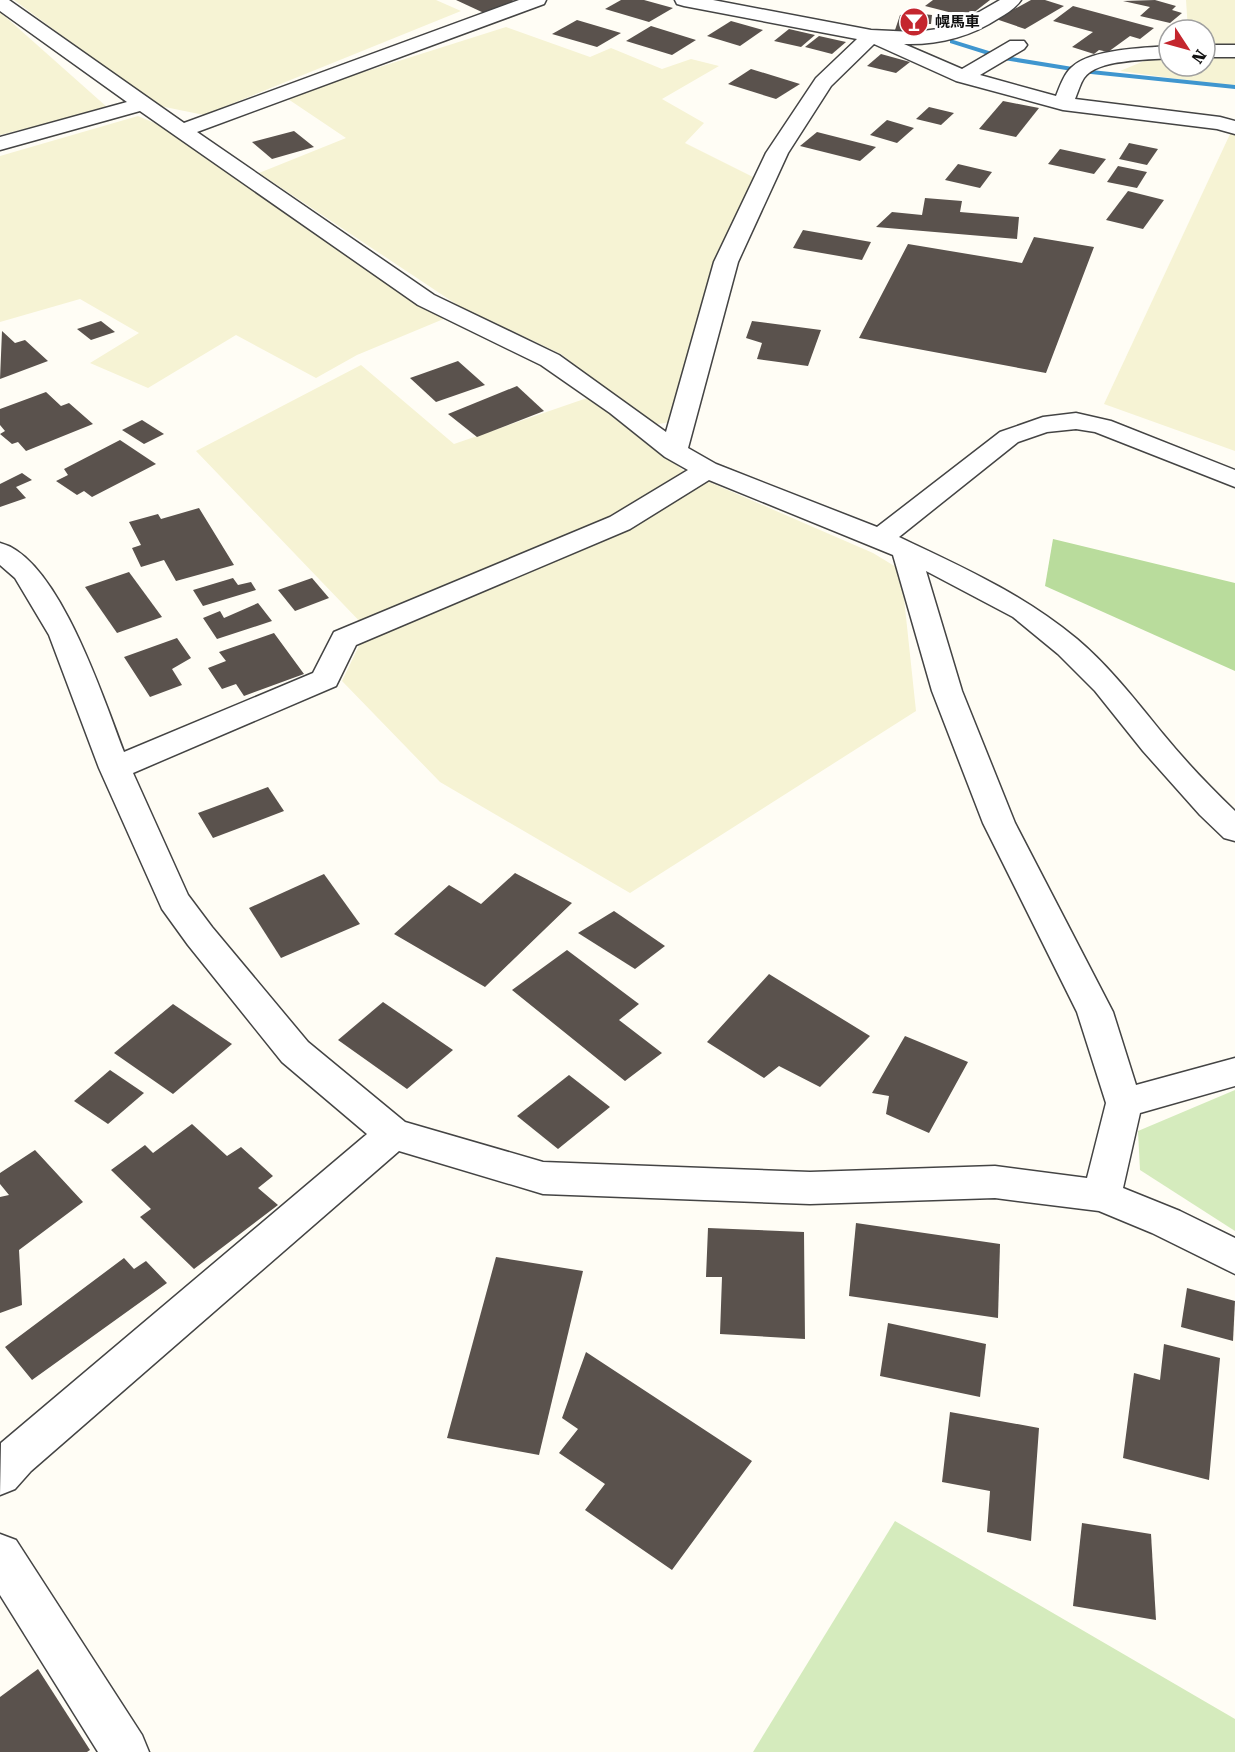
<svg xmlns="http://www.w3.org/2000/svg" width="1235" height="1752" font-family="'Roboto Serif','Noto Sans JP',serif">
<rect width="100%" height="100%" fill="#fffdf5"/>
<g fill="#f6f3d4">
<path d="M14,0h422l25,11 -257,104 -49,-10z"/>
<path d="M1186,0h49v45l-30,2v-17h-17z"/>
<path d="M0,12l108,96 -108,27z"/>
<path d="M506,27l84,30 21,-9 51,21 29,-10 28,7 -57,33 42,24 -19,20 68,34 -39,103 -42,142 -21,3 -90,-71 -102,-48 -200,-133 87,-35 -61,-41z"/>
<path d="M1205,55h30v32l-115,-16 29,-12 20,-2v9h36z"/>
<path d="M138,116l40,17 268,185 -89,37 -41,23 -80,-43 -88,53 -58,-25 49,-30 -59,-34 -80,23v-166z"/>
<path d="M1231,132l4,2v317l-131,-47z"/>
<path d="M361,365l93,79 136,-47 94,74 189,82 28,17 15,141 -286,182 -190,-111 -98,-101 25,-52 -171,-178z"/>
</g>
<g fill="#d5ebbd">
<path d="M1235,1090v141l-95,-61 -2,-39z"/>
<path d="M895,1521l340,198v33h-482z"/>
</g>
<path fill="#b9dc9c" d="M1053,539l182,44v88l-190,-85z"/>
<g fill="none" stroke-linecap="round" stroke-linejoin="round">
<path fill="#3f96cf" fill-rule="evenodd" d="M950,39l55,17 86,14 144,15v4l-144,-15 -87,-14 -54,-17z"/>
</g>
<g fill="#5a524d">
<path d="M456,0h56l3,1 -31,12z"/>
<path d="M621,0h23l29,8 -24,14 -44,-13z"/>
<path d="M933,0h57l-22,17 -43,-11z"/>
<path d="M1031,0h14l19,6 -39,23 -29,-10z"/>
<path d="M1155,0l21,6 -4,4 10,3 -12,10 -30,-7 10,-9 -27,-6z"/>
<path d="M1073,6l81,22 -14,11 -10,-3 -22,16 -9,-2 -5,4 -22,-7 21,-15 -40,-11z"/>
<path d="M913,13l19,2 -1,9h-7l-3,7 -26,-1 5,-15z"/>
<path d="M577,20l44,13 -24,14 -45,-13z"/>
<path d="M731,21l32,9 -23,16 -33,-10z"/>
<path d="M651,26l45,14 -24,15 -46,-14z"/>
<path d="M789,29l26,6 -14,12 -27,-6z"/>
<path d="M819,36l27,6 -14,12 -27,-7z"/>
<path d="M881,54l29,8 -14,11 -29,-7z"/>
<path d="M751,69l49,15 -24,15 -48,-15z"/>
<path d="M1003,101l36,7 -23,29 -37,-8z"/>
<path d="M929,107l25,6 -13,12 -25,-6z"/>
<path d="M887,120l27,8 -17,15 -27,-8z"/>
<path d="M294,131l20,16 -42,12 -20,-17z"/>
<path d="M817,132l59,15 -16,14 -60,-15z"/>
<path d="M1129,143l29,6 -11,16 -28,-6z"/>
<path d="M1060,149l46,10 -12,15 -46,-10z"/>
<path d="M958,164l34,8 -12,16 -35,-8z"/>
<path d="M1118,166l29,6 -10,16 -30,-6z"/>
<path d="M1128,191l36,9 -21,29 -37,-9z"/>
<path d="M925,198l37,3 -2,11 59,5 -2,22 -141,-12 16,-15 30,3z"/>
<path d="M803,230l68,12 -9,18 -69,-12z"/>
<path d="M1034,237l60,10 -48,126 -187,-35 49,-94 114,19z"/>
<path d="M101,321l14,11 -24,8 -14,-11z"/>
<path d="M752,321l69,9 -13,36 -51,-7 5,-16 -16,-5z"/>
<path d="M2,331l13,12 10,-3 23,21 -48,18z"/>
<path d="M458,361l27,24 -49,17 -26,-24z"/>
<path d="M517,386l27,25 -67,26 -29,-23z"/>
<path d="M46,392l15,14 8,-3 24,21 -67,27 -8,-9 -6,2 -12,-10 5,-3 -5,-6v-16z"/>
<path d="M142,420l22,14 -20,10 -22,-14z"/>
<path d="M120,440l36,24 -64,33 -8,-6 -7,4 -21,-14 12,-6 -4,-6z"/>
<path d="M22,473l10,7 -16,7 10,11 -26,9v-23z"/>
<path d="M199,508l35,57 -58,16 -12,-21 -23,7 -9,-19 9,-3 -12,-23 29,-8 3,5z"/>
<path d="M129,572l33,45 -45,16 -32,-46z"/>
<path d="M233,578l5,7 13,-3 5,8 -53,16 -10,-16z"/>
<path d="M312,578l17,20 -34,13 -17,-21z"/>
<path d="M258,603l14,18 -55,18 -14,-21 17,-7 4,7z"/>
<path d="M274,633l30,41 -60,22 -8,-12 -14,5 -14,-21 18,-7 -7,-9z"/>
<path d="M177,638l14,20 -19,11 10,16 -32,12 -26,-40z"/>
<path d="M268,787l16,24 -71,27 -15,-25z"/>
<path d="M515,873l57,30 -87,84 -91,-53 55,-49 32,19z"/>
<path d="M324,874l36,50 -79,34 -32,-50z"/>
<path d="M614,911l51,35 -30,23 -57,-36z"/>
<path d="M567,950l72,54 -20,16 43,33 -37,28 -113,-91z"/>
<path d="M769,974l101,62 -50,51 -41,-21 -15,12 -57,-36z"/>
<path d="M383,1002l70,48 -46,39 -69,-49z"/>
<path d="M173,1004l59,40 -59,50 -59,-41z"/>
<path d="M905,1036l63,26 -39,71 -43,-19 3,-18 -17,-3z"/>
<path d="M110,1070l34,23 -36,31 -34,-23z"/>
<path d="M569,1075l41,32 -52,42 -41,-33z"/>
<path d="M192,1124l35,32 14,-9 32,29 -15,12 20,17 -84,64 -54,-52 11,-8 -40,-39 34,-25 8,8z"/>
<path d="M35,1150l48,52 -64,48 3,55 -22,8v-116l9,-2 -9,-11v-11z"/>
<path d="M856,1223l144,21 -2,74 -149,-22z"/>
<path d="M708,1228l96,4 1,107 -85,-5 2,-57h-16z"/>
<path d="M496,1257l87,14 -44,184 -92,-17z"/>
<path d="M124,1258l10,11 12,-8 21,22 -135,97 -27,-33z"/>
<path d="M1187,1288l48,13 -2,40 -52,-14z"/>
<path d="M888,1323l98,21 -6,53 -100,-21z"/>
<path d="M1164,1344l56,14 -11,122 -86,-22 11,-85 26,7z"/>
<path d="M586,1352l166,109 -80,109 -87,-60 20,-26 -46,-31 19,-24 -16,-11z"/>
<path d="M950,1412l89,16 -8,113 -44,-9 3,-41 -48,-9z"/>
<path d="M1082,1523l69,11 5,86 -83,-14z"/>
<path d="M38,1669l52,81 -3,2h-87v-55z"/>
</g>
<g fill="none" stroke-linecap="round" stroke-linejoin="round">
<g stroke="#444" stroke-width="3">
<g id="minor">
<path d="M0,0h9l175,123 335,-123h27l-2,4 -347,128 237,163 125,60 107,77 48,-170 52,-109 50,-75 41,-39 -173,-33 -7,-2 -2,-4h38l158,30 44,2 38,-5 47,-27h21c-5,8 -14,13 -22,18 -29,19 -60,27 -95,26l58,25 48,-28h14l3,4 -3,4 -44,26 76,21c4,-10 8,-22 16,-29 19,-18 71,-19 97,-21v12c-21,2 -72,1 -85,20 -4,6 -6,14 -9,21l145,18 15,4v13l-18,-5 -154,-19 -107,-29 -82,-37 -43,42 -43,67 -50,109 -50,186 28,16 161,63 123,-95 43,-15 33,-4 35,8 124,49v17l-140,-55 -19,-3 -29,3 -29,10 -119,95c65,31 122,56 178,102 33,28 59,62 86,95 22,27 47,53 72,77v30l-11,-3 -24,-23 -57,-64 -48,-60 -37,-37 -45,-37 -87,-46 36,120 53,132 98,189 23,73 99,-27v28l-95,27 -17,75 57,23 55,27v36l-83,-41 -53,-22 -104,-13 -185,6 -267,-10 -144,-43 -368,320 -16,18 -15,6 1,-52 366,-309 -85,-72 -94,-117 -26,-36 -63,-141 -50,-133 -34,-57 -15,-13v-22c58,14 104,157 124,209l189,-79 21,-41 276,-115 78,-47 -23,-13 -55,-44 -69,-48 -123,-60 -278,-194 -140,39v-13l127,-35 -127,-91zM709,480l184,75 39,136 51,132 94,189 29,91 -19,75 -92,-12 -185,6 -267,-10 -138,-40 -97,-80 -96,-115 -24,-32 -55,-122 203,-87 20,-41 274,-116z"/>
<rect x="1205" y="45" width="30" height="12"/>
<path d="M0,1534l16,6 126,195 7,17h-51l-98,-157z"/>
</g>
</g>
<use href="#minor" fill="#fff" fill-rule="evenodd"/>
</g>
<defs>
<g id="bar-disc" transform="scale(1.5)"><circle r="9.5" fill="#c4262e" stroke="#fff"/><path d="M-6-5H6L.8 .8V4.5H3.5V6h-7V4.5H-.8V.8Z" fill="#fff"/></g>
</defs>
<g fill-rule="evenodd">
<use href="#bar-disc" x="914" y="22"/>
</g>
<g text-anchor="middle" stroke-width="6" stroke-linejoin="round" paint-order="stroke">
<g font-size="15" font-weight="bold" fill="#111" stroke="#fff" text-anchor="start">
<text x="935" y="27">幌馬車</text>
</g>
</g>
<g transform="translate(1187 48) rotate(126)"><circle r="28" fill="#ffffff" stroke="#a0a0a0" stroke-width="1.5"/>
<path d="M0-4.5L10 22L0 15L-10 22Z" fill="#c4262e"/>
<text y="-9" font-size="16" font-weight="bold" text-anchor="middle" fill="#111111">N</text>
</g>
</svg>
